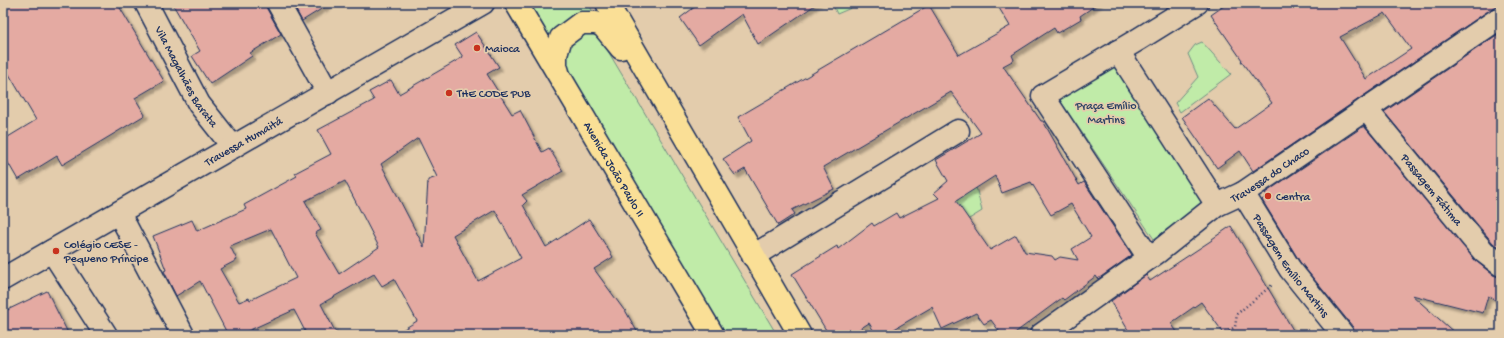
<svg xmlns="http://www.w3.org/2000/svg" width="1504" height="338" font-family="'Gochi Hand',sans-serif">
<defs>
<filter id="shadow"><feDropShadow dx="3.5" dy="3.5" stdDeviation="1" flood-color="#0004"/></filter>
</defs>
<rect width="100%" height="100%" fill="#e3ccac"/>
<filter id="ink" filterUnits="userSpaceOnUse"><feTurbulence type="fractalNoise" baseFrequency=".025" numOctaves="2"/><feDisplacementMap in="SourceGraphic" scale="8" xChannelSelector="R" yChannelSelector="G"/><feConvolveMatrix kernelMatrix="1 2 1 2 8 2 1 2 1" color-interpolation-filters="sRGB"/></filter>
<g filter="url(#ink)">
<g fill="#c0eba8" stroke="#6e8d83">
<path d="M527,3h61l9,16 -46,30z"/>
<path d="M832,3h20l-1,5 -14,6z"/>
<path d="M593,26l184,309h-60l-154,-264 1,-31z"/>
<path d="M1202,42l29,32 -51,38 -5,-9 23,-26 -10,-23 7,-9z"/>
<path d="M1111,62l94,140 -51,37 -99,-146z"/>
<path d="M949,180l27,7 6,24 -39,24 -3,-15 18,-20z"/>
</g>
<g fill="#e4aaa2" stroke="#1b2f5e" fill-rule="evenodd" filter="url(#shadow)">
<path d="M3,3h114l47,78 -29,17 10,17 -83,50 -5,-9 -39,24 -15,-26v-14l33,-20 -33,-56z"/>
<path d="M172,3h94l1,6 14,25 -31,19 2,3 -42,28 -18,-28 8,-5z"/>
<path d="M292,3h39l-29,18z"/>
<path d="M700,3h118l-60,41 -16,-30 -43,31 -19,-27z"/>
<path d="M996,3h103l-19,13 1,3 -24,14 -3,-5 -42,27 2,5 -11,6 38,55h2l36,64 5,-3 48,73 -34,24 -2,-3 -32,24 -2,-2 -50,37h-10l-11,-15 -7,4 -8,-11 -34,16 -10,-22 -48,28h-8l-7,-12 -19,12h-21l-37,-61 45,-28 1,3 34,-26 2,3 22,-13 3,5 40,-20 -5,-5 14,-12 -12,-21 45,-27 -30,-41 -128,75 11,22 -42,21 3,4 -17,11 -33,-56 -10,6 -12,-16 28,-18 -13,-24 191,-112 30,50 51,-29zM995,176l7,17 29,-11 20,33 20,-11 20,33 -19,12 6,11 -18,-3 -5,3 -3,-4 -27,-4 -9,-17 -26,15 -34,-49z"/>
<path d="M1228,3h273v2l-7,2 -241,164 -13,-20 -23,17 -35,-51 26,-19 27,31 37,-26 -31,-42 1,-1 -31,-45zM1385,13l26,36 -45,30 -26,-42z"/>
<path d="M476,32l23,35 -12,7 25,40 8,-4 22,42 7,-4 14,23 -41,24 5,6 -4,4 23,42 43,-28 24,38 -19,12 30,41h1l14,25h-245l23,-14 -23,-42 -12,7 -8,-12 -53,30 16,31h-30l-13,-25 -55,25h-11l-28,-54 -24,15 -12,-25 2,-1 -13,-34 39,-16 5,11 49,-22 -2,-4 53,-29 -2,-3 36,-19 -13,-24 56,-30 -5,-8 22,-12 8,14 64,-37 -8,-12zM418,138l19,39 -9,3 -4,67 -43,-83zM345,181l34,66 -40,27 -24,-41 6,-3 -16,-29zM495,210l26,48 -43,23 -25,-46zM271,229l25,49 -46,22 -1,-2 -10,4 -19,-33 17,-9 -7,-14z"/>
<path d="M1501,32v217l-8,-6 -11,-13 -98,-118z"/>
<path d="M1364,126l111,134 18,15 8,2v26l-13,-7 -5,17 -71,-18 45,40h-102l-2,-8 -53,-65 -38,-62 5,-5 -2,-2z"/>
<path d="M1231,226l65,109h-71l-24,-33 -30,21 8,12h-48l-20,-34 35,-26 4,6 62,-41v-1z"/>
<path d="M47,291l22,44h-66v-23z"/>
</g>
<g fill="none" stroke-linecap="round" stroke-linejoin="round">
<g stroke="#1b2f5e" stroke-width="25">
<g id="minor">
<path id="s1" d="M146,3l53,101 34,43"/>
<path d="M278,3l50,90"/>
<path d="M1118,51l99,154"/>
<path id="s2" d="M1366,109l106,129 12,14 17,13"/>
<path id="s3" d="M1243,193l47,76 53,66"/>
<path d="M119,213l64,122"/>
<path d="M52,251l54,84"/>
<path d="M753,256l205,-125"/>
<path d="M1149,258l-106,-162 96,-57 58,-36"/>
<path id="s4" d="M3,279l480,-276"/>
<path id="s5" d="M1041,335l118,-84 58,-46 26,-12 258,-176"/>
</g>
</g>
<g stroke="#1b2f5e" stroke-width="25">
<g id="major">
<path id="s6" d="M516,3l197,332"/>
<path d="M607,3l193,332"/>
<path d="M558,72l-2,-6v-11l5,-17 20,-15h15l7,3 18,22"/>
</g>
</g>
<g stroke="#1b2f5e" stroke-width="2.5" stroke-dasharray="1 3" stroke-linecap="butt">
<path d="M545,6l5,-3"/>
<path d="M1222,335l13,-8 2,-13 35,-29"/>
</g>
<use href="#minor" stroke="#e3ccac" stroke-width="22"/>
<use href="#major" stroke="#fadf96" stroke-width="22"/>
</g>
</g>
<g fill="#c8321e" stroke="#e3ccac" stroke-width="1.5">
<circle cx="477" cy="48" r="4"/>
<circle cx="449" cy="93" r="4"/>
<circle cx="1268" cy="196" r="4"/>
<circle cx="56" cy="251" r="4"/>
</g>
<g text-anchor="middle" stroke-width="3.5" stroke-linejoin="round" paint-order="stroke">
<g font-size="12" fill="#1b2f5e" stroke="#e3ccac" text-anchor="start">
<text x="485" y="52">Maioca</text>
<text x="457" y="97">THE CODE PUB</text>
<text x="1276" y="200">Centra</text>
<text x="64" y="248">Colégio CESE -<tspan x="64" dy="14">Pequeno Príncipe</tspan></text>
</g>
<g font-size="12" fill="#1b2f5e" stroke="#e3ccac">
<text dy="4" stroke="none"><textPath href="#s1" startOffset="84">Vila Magalhães Barata</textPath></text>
<text dy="4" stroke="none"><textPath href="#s4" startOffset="277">Travessa Humaitá</textPath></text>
<text dy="4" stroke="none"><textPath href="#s6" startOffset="193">Avenida João Paulo II</textPath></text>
<text dy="4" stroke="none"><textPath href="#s5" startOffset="280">Travessa do Chaco</textPath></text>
<text dy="4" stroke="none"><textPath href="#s2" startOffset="104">Passagem Fátima</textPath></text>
<text dy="4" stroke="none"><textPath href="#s3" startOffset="87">Passagem Emílio Martins</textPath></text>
</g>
<g font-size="12" fill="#2c4265" stroke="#e3ccac">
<text x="1106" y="109">Praça Emílio<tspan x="1106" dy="14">Martins</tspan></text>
</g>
</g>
<rect width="1504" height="338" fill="none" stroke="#e3ccac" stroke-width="16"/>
<rect x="8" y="8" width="1488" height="322" fill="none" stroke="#1b2f5e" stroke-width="1.5" filter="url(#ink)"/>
</svg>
